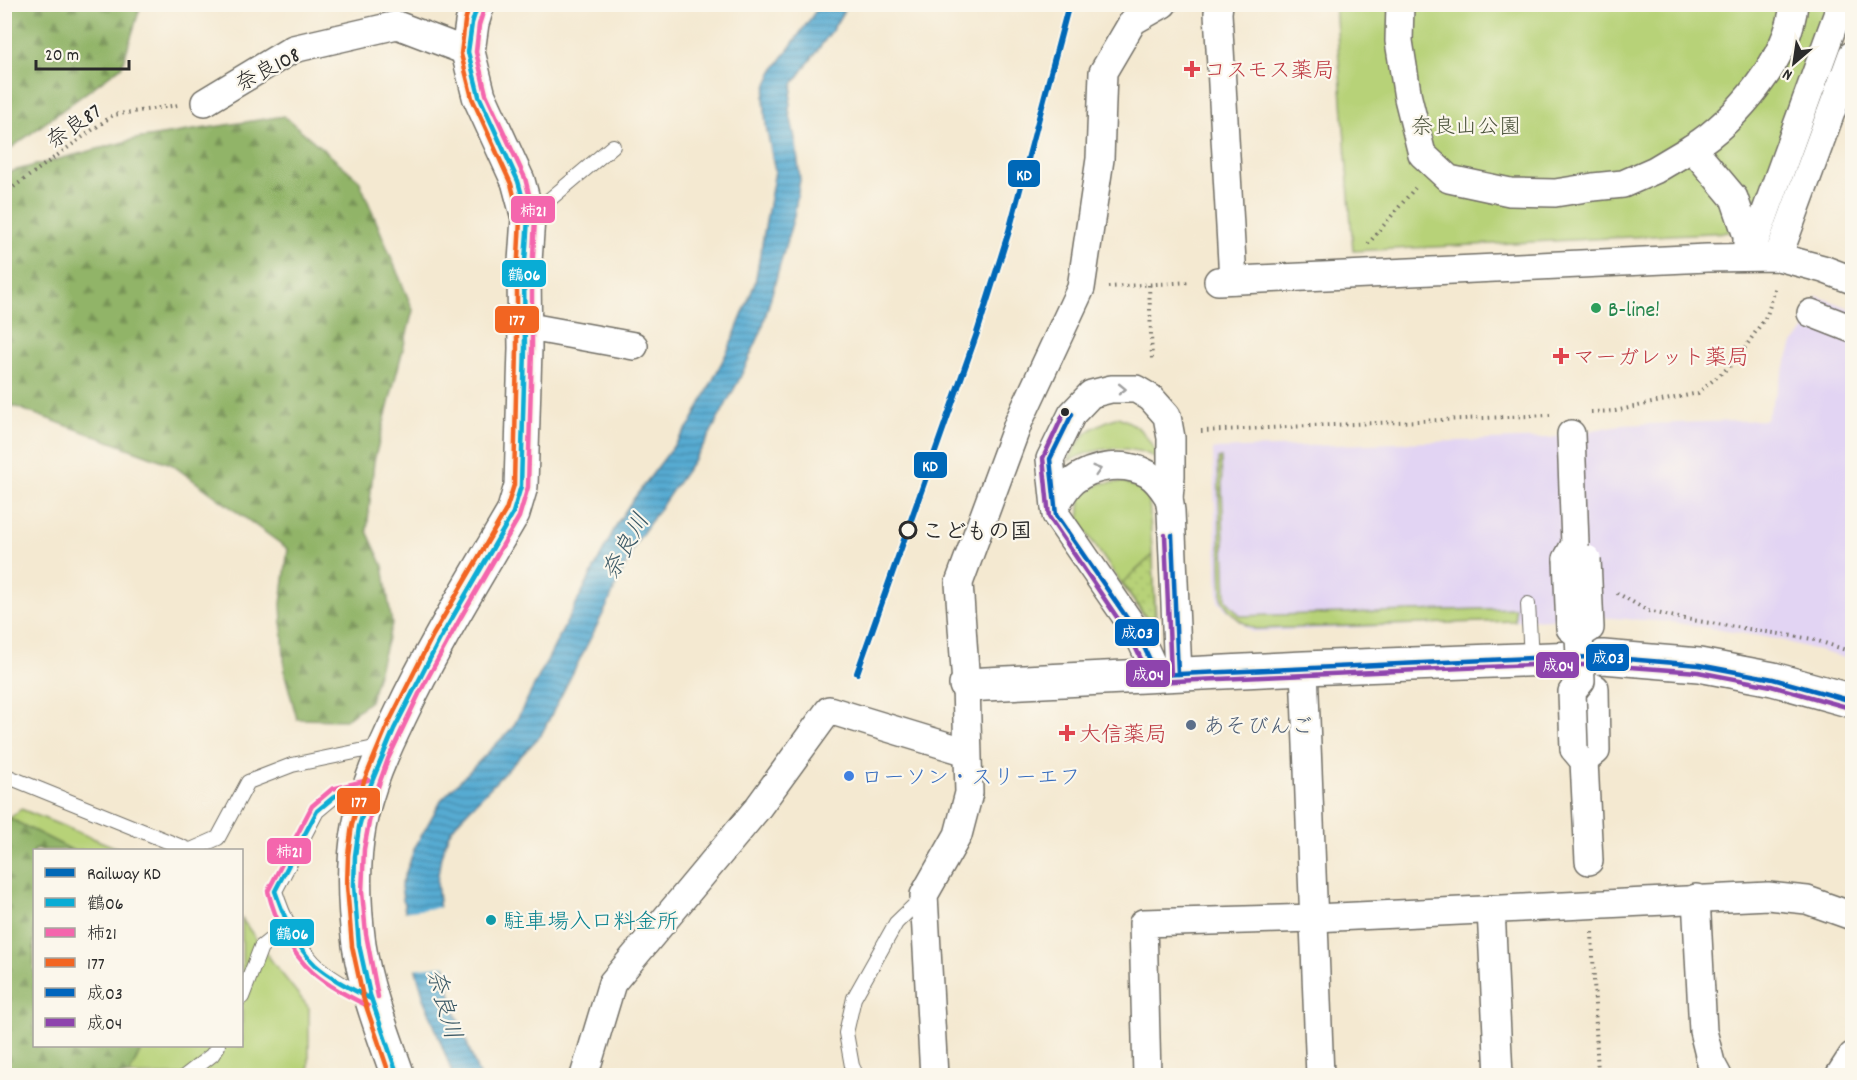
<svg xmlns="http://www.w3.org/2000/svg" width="1857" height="1080" font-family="Dekko,'Klee One',sans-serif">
<defs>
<pattern id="forest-firs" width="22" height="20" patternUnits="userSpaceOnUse" patternTransform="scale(1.5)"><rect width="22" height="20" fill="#91b468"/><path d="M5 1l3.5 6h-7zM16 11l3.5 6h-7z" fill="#779356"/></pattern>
<pattern id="garden-dots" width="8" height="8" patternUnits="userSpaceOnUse" patternTransform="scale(1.5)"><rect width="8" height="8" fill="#b7d278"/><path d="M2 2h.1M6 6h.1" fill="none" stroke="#9eb468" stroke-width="1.8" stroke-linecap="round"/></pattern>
<pattern id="water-rules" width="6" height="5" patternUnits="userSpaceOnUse" patternTransform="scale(1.5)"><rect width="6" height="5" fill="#56abd2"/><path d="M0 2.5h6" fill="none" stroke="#478bab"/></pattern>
</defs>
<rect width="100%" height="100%" fill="#fbf7ec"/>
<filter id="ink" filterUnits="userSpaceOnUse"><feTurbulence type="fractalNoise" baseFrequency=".0167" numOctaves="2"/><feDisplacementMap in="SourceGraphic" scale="12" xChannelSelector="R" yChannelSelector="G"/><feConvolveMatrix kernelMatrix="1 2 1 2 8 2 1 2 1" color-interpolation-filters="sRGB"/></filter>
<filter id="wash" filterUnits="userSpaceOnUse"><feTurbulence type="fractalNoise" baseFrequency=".008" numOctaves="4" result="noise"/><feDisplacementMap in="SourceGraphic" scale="24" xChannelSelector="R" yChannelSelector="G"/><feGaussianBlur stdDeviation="1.35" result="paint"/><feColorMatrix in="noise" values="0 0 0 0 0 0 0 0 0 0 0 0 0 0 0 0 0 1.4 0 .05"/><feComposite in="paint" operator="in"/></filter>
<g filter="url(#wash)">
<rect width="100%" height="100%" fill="#f4e9d1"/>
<path fill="#e2d4f3" d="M1817,296l35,13v351l-75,-21 -106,-17 -72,-5 -348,15 -33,-30 -5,-153 337,-11 70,-13 146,-5 27,-76 12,-14z"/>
<g fill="#b7d278" stroke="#717e52" stroke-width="1.5">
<path d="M1335,5h496l-82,226 -396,20z"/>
<path d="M1118,417c25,9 30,21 42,43 -29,-17 -62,-14 -92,1 15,-28 19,-33 50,-44z"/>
<path d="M1221,458l5,142 15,16 274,-8v13l-260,8c-15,-6 -25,-16 -33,-29l-4,-141z"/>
<path d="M1123,482l19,7 7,11 7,118h-11l-66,-96 2,-25 20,-14z"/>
<path d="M21,809l101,41h-88v196h208v-127l29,41 38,48v67l-304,1v-254z"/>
</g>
<g fill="url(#forest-firs)" stroke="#5e704a" stroke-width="1.5">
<path d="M5,4l136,1 -19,61 -116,86 -1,8z"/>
<path d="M284,116l75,64 54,130 -39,151 -7,70 16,35 9,58 -22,77 -25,19 -48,-1 -12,-44 -4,-71 7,-55 -117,-85 -166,-61v-230l131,-34z"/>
<path d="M5,816l67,34h-38v196h109l-14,29h-124z"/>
</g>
<path fill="url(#garden-dots)" stroke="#717e52" stroke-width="1.5" d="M1153,555l2,62h-9l-24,-34z"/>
<path fill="url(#water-rules)" stroke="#406b7e" stroke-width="1.5" d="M820,5h27l-14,24 -40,55 -4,26 7,33 4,37 -6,36 -33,116 -22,48 -35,65 -69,99 -28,62 -66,129 -81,84 -11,14 -8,23 -4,26 10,95 6,29 26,69h-26l-29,-77 -12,-42 -11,-70 14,-39 27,-48 71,-72 105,-205 14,-21 59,-78 38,-75 26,-65 20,-112 -9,-45 -2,-29 3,-13 6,-13z"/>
<path fill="#f4e9d1" d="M443,907l5,58 -36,4 -3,-12 -7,-45z"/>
</g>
<g filter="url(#ink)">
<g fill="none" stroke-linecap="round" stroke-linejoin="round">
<g stroke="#716e65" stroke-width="16">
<g id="lane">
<path d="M530,216l83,-70"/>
<path d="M1528,604l3,54"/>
<path d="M4,775l185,75"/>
<path d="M191,850l27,-12 30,-56 44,-17 92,-19"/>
<path d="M242,997l19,-50 28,-22"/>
<path d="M367,997c-19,-9 -45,-23 -58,-40 -15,-18 -27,-44 -34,-66l42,-80 18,-15 33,-8"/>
<path d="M185,1076l27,-21 6,-9"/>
<path d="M857,1076l-5,-10 -6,-33 8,-35 42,-75 28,-27"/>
</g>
</g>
<g stroke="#716e65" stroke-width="30">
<g id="street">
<path d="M1219,4l-1,9 15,267"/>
<path d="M1400,4l-1,37 9,57 14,56 27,25 61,13 45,1 38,-6 30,-3 32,-14 37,-22 42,50 13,38v8"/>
<path d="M205,102l88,-53 104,-24 71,27"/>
<path d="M1692,148c44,-28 97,-90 102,-144"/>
<path d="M1754,244l87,-240"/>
<path d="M1778,257l74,-202"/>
<path d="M1218,281l489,-23 71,-1 45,12 29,11"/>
<path d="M1811,313l41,16"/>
<path d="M524,326l110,20"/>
<path d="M1055,507c5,-9 10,-19 18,-26 20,-16 53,-20 75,-7 10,6 15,15 21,24"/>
<path d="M1567,559l8,-15 -4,-110"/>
<path d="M1304,668l16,408"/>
<path d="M1157,675l-19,-41 -82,-119 -1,-8 -5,-48 22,-45 19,-20 20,-5h25l15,9 16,18 4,22v38l-2,22 2,13 7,163"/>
<path d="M1581,681l14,7 1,63 -12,10"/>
<path d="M1574,749l10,12 5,100"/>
<path d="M1696,898l7,133 8,32 7,13"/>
<path d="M1491,909l8,167"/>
<path d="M584,1076l28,-93 145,-174 72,-99 138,42"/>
<path d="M934,1076l-10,-181 34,-60 11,-42 -3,-108 -7,-102 60,-162 62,-133 19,-129 3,-87 30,-51 30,-17"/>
<path d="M1147,1076l-4,-153 172,-5 453,-22 39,4 45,16"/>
<path d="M1839,1076l13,-20"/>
</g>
</g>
<g stroke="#716e65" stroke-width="36">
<g id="secondary">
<path d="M966,685l338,-17 299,-11 96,8 74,14 79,22"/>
<path d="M398,1076c-15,-43 -32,-86 -39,-131 -5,-39 -7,-80 0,-118 7,-39 24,-76 41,-111 33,-70 74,-136 113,-203l8,-27 4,-138 -1,-72 4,-58 -10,-37 -39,-85 -11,-44 4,-29 6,-19"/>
</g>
</g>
<g stroke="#716e65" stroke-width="4" stroke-dasharray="1.5 4.5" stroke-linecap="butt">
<path d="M4,194l109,-79 65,-10"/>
<path d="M1368,244l47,-56"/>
<path d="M1149,285l3,74"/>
<path d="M1108,287l83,-5"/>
<path d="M1591,412l24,-1 83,-18 38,-32 31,-46 9,-29"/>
<path d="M1201,431l349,-16"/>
<path d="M1617,593l31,18 31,7 133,21 40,13"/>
<path d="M1592,932l6,144"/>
</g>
<use href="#lane" stroke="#fff" stroke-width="14"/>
<use href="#street" stroke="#fff" stroke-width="27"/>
<use href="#secondary" stroke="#fff" stroke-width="33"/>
<g stroke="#716e65" stroke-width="30" stroke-linecap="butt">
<g id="street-bridge">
<path d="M1567,559l3,69 9,7 2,46 -9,11 2,57"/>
<path d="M1579,635l11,-7 -3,-69"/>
</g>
</g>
<use href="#street-bridge" stroke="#fff" stroke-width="27"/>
<g stroke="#fbf7ec" stroke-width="9">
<g id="bus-1">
<path d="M370,787l-35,9 -18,15 -42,80c9,25 20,55 40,74 16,14 37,24 56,34"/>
<path d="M398,1076l-28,-81 -11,-50 -5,-59 1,-30 4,-29 12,-43 23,-55 46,-90 73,-126 8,-27 4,-138 -1,-72 4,-58 -10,-37 -39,-85 -11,-44 4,-29 6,-19"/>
</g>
</g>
<g stroke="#fbf7ec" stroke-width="9">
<g id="bus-2">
<path d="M378,997l-12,-63 -4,-42 2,-43 9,-48 15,-42 31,-65 42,-77 58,-100 9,-30 4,-139v-72l3,-58 -10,-40 -39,-84 -10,-42 3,-27 6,-19"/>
<path d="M368,1006c-20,-10 -40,-20 -56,-34 -22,-20 -37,-53 -44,-81l44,-85 20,-17 36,-9"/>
</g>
</g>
<g stroke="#fbf7ec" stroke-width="9">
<path id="bus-3" d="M390,1076l-27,-79 -11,-51 -5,-60 1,-31 4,-30 12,-44 23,-55 46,-91 73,-125 8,-25 3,-137v-72l3,-57 -9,-35 -39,-86 -11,-44 4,-33 5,-17"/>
</g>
<g stroke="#fbf7ec" stroke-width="9">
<g id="bus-4">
<path d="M1072,414l-22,45 6,56 82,119 19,41 374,-17 72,-1 96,8 74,14 79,22"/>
<path d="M1172,535l6,139"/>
</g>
</g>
<g stroke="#fbf7ec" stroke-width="9">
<g id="bus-5">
<path d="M1065,411l-22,47 6,59 82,121 19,40 4,4 377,-17h72l95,7 73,14 79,22"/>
<path d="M1165,535l6,139"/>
</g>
</g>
<use href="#bus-1" stroke="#09acd5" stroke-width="4.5"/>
<use href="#bus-2" stroke="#f466ad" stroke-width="4.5"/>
<use href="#bus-3" stroke="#f26522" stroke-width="4.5"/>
<use href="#bus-4" stroke="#0065bd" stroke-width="4.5"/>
<use href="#bus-5" stroke="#8e44ad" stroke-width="4.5"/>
<g stroke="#fbf7ec" stroke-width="10">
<path id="rail-1" d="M857,673l120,-340 32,-102 60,-227"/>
</g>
<use href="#rail-1" stroke="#0068b7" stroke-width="6"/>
</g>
<defs><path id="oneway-chevron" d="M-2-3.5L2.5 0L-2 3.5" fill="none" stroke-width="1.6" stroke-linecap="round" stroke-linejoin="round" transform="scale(1.5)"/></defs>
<g stroke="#a0a0a0">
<use href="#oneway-chevron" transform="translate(1122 389) rotate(1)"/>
<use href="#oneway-chevron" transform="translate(1097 470) rotate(-17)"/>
</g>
</g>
<g fill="#e0444e" stroke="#fbf7ec" stroke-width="2">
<path d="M1189 60h6v6h6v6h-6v6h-6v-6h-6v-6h6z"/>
<path d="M1558 347h6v6h6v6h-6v6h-6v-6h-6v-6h6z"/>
<path d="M1064 724h6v6h6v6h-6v6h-6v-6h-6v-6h6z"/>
</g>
<circle fill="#2e9e5b" stroke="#fbf7ec" stroke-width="2" cx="1596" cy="308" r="6"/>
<circle fill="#2b2b2b" stroke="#fbf7ec" stroke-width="2" cx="1065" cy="412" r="5"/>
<circle fill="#fbf7ec" stroke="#2b2b2b" stroke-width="3" cx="908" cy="530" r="8"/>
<circle fill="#5c6f8a" stroke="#fbf7ec" stroke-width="2" cx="1191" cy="725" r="6"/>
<circle fill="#3f7fe0" stroke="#fbf7ec" stroke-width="2" cx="849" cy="776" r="6"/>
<circle fill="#0f9aa8" stroke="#fbf7ec" stroke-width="2" cx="491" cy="920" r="6"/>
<g text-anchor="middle" stroke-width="4.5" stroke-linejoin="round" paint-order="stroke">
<g font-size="22" fill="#2b2b2b" stroke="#fbf7ec">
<text transform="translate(267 68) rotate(-28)" y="8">奈良108</text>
<text transform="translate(73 125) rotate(-35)" y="8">奈良87</text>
</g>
<g font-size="22" fill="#be3a42" stroke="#fbf7ec" text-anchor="start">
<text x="1204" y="77">コスモス薬局</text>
<text x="1573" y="364">マーガレット薬局</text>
<text x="1079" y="741">大信薬局</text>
</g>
<g font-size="22" fill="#4e553e" stroke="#fbf7ec">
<text x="1466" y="133">奈良山公園</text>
</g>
<g font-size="22" fill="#27864d" stroke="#fbf7ec" text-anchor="start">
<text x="1608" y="316">B-line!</text>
</g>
<g font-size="22" font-weight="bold" fill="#2b2b2b" stroke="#fbf7ec" text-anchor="start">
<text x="922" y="538">こどもの国</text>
</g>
<g font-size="22" fill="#4e5e75" stroke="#fbf7ec" text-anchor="start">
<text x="1203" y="733">あそびんご</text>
</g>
<g font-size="22" fill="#366cbe" stroke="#fbf7ec" text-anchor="start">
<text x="861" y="784">ローソン・スリーエフ</text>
</g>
<g font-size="22" fill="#0d838f" stroke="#fbf7ec" text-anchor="start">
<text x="503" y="928">駐車場入口料金所</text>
</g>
<g font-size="24" font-style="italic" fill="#3a5865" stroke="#fbf7ec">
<text transform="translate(625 546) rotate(-61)" y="8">奈良川</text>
<text transform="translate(445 1004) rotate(74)" y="8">奈良川</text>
</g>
</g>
<g stroke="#fbf7ec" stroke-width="2">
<rect x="1007" y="159" width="34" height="29" rx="6" fill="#0068b7"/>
<rect x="510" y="195" width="46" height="29" rx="6" fill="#f466ad"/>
<rect x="501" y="259" width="46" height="29" rx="6" fill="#09acd5"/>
<rect x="494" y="305" width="46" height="29" rx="6" fill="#f26522"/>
<rect x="913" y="451" width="35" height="28" rx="6" fill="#0068b7"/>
<rect x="1114" y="618" width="46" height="29" rx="6" fill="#0065bd"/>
<rect x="1585" y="643" width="45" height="29" rx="6" fill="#0065bd"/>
<rect x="1535" y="651" width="45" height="28" rx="6" fill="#8e44ad"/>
<rect x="1125" y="659" width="46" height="29" rx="6" fill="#8e44ad"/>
<rect x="336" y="787" width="45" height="28" rx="6" fill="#f26522"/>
<rect x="266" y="837" width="46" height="28" rx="6" fill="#f466ad"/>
<rect x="269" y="918" width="46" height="29" rx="6" fill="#09acd5"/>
</g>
<g font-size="16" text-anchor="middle" font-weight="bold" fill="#fff">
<text x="1024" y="180">KD</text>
<text x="533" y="216">柿21</text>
<text x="524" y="280">鶴06</text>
<text x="517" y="325">177</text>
<text x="930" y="471">KD</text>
<text x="1137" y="638">成03</text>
<text x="1608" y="663">成03</text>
<text x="1558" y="671">成04</text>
<text x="1148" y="680">成04</text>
<text x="359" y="807">177</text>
<text x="289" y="857">柿21</text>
<text x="292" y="939">鶴06</text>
</g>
<rect width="1857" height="1080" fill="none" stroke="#fbf7ec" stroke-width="24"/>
<rect x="33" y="849" width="210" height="198" fill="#fbf7ec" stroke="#a8a59f" stroke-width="1.5"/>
<rect x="45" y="868" width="30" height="9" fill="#0068b7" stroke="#a8a59f" stroke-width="1.5"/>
<text x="87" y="879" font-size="18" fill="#2b2b2b">Railway KD</text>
<rect x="45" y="898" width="30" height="9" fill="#09acd5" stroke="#a8a59f" stroke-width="1.5"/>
<text x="87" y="909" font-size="18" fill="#2b2b2b">鶴06</text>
<rect x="45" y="928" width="30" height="9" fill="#f466ad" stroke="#a8a59f" stroke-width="1.5"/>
<text x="87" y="939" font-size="18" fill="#2b2b2b">柿21</text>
<rect x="45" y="958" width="30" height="9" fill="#f26522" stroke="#a8a59f" stroke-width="1.5"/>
<text x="87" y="969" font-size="18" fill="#2b2b2b">177</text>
<rect x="45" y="988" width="30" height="9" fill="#0065bd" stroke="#a8a59f" stroke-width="1.5"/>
<text x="87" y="999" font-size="18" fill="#2b2b2b">成03</text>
<rect x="45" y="1018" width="30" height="9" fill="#8e44ad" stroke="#a8a59f" stroke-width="1.5"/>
<text x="87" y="1029" font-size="18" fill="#2b2b2b">成04</text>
<g transform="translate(1794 63) rotate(209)" stroke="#fbf7ec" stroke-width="4.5" paint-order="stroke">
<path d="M0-4.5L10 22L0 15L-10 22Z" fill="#2b2b2b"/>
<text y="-9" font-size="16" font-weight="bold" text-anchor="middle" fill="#2b2b2b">N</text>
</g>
<path d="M36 60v9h93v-9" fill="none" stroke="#2b2b2b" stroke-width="3"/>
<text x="45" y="60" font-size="18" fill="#2b2b2b" stroke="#fbf7ec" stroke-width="4.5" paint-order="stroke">20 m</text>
</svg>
